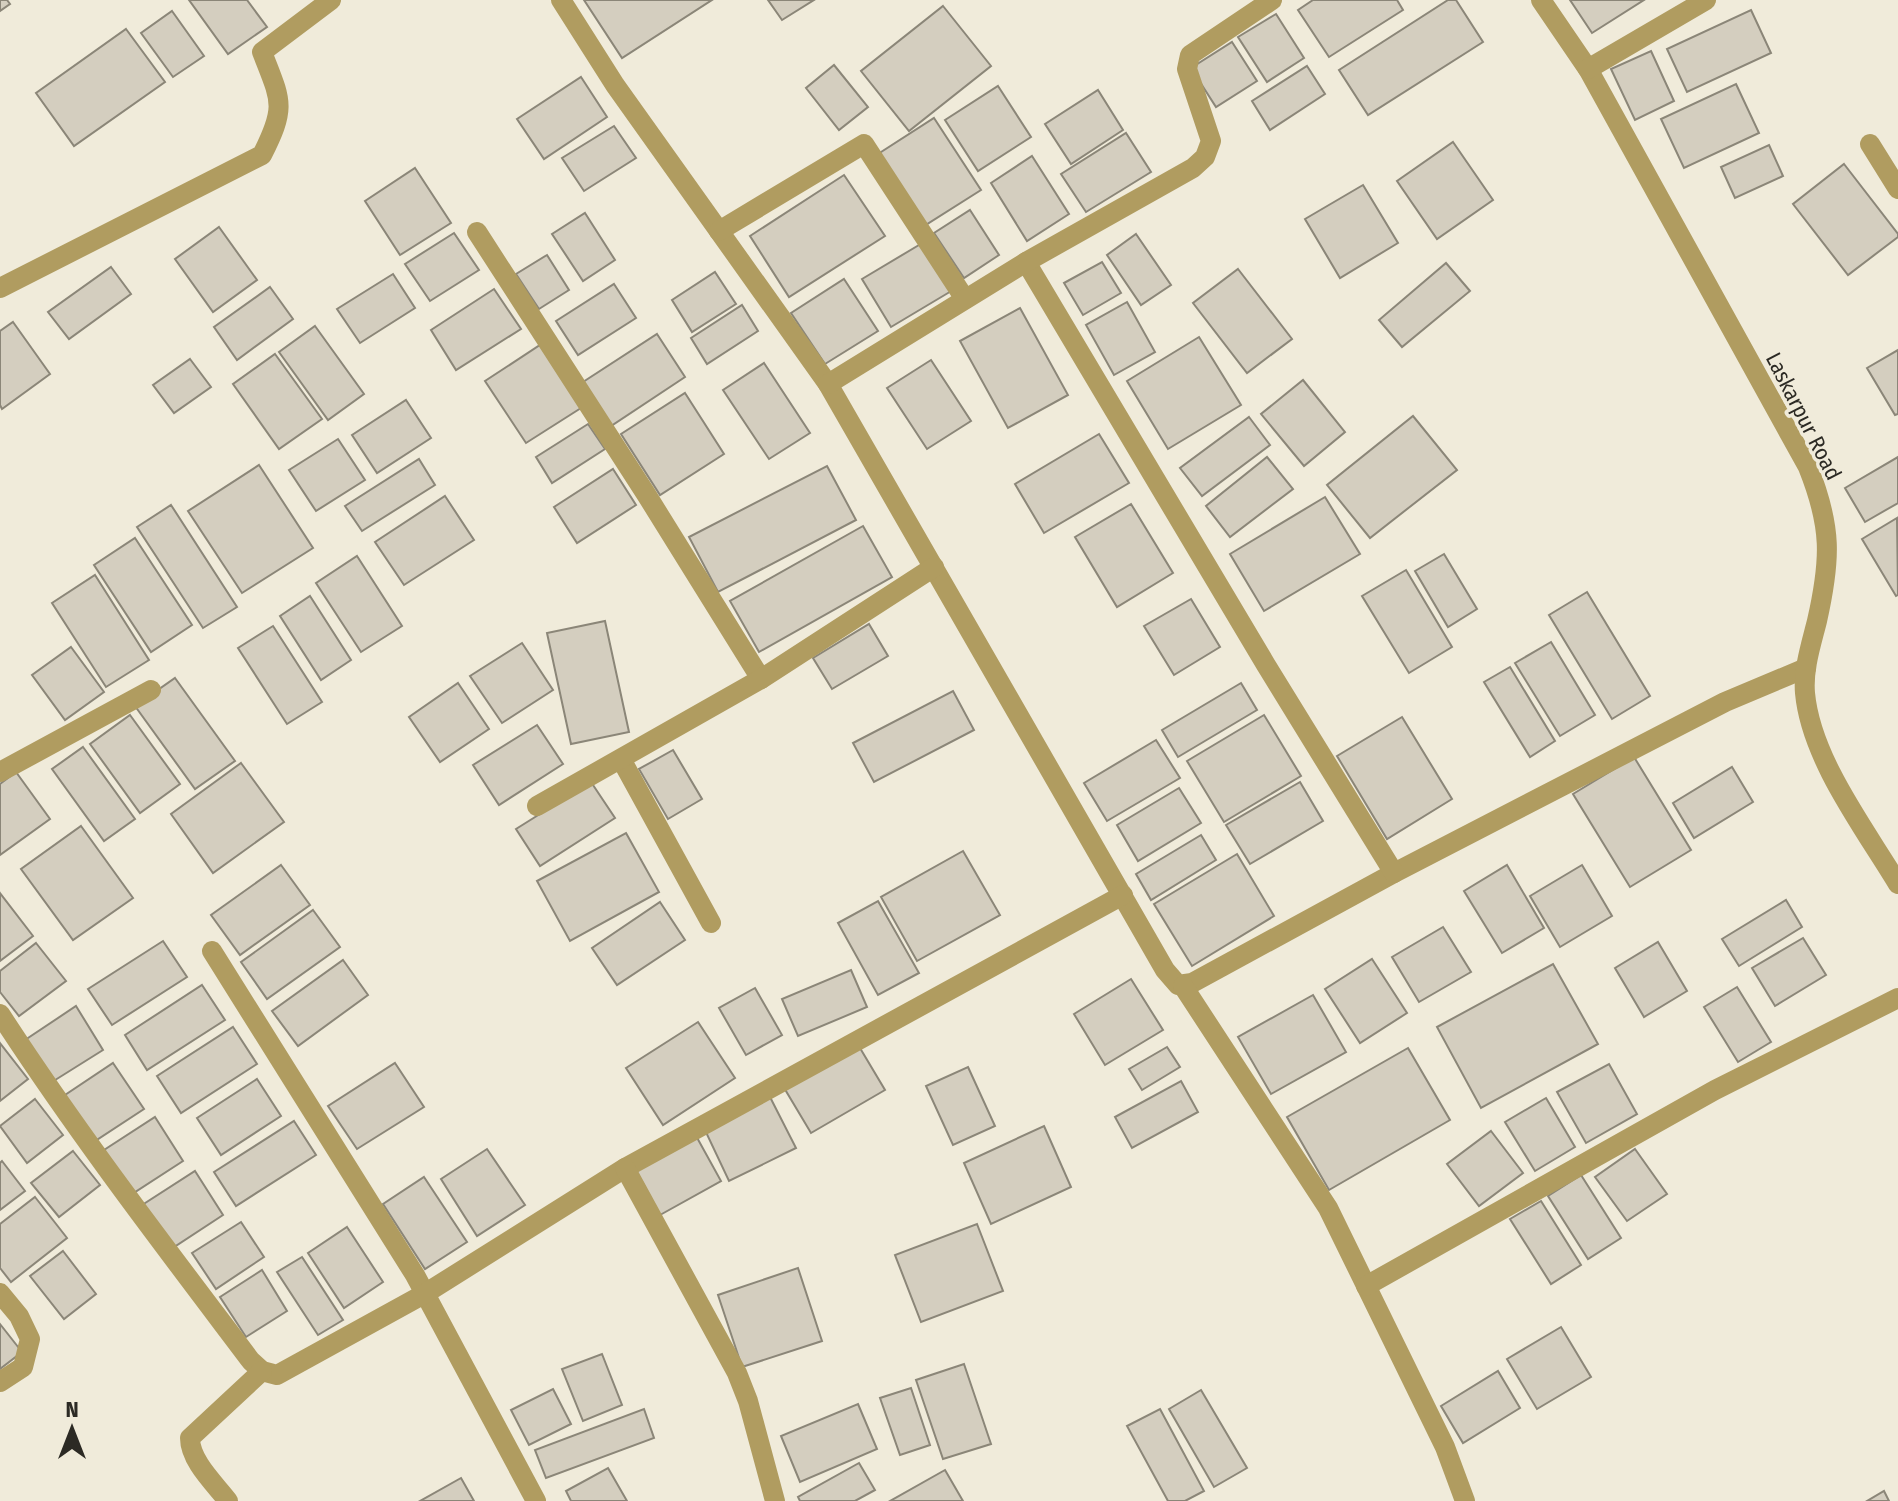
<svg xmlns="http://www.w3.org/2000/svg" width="1898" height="1501" font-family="'Fira Sans Condensed',sans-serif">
<rect width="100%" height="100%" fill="#f0ebda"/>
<g fill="#d4cebf" stroke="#8b8678" stroke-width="2">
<path d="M0,0h7l3,4 -10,7z"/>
<path d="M189,0h58l20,27 -39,27z"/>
<path d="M584,0h128l-90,58z"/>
<path d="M768,0h46l-32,20z"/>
<path d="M1313,0h84l6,10 -74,47 -31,-47z"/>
<path d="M1448,0h8l27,42 -115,73 -29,-45z"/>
<path d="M1570,0h74l-52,33z"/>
<path d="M943,6l48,60 -82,65 -48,-60z"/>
<path d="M1751,10l20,43 -84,39 -20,-43z"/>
<path d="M172,11l32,45 -31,21 -32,-44z"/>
<path d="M1276,14l28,44 -37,24 -29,-45z"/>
<path d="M126,29l39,53 -91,64 -38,-53z"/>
<path d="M1232,42l25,39 -41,26 -25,-39z"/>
<path d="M1651,51l23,50 -39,19 -24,-51z"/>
<path d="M834,65l34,42 -29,23 -33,-42z"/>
<path d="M1307,66l18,28 -55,36 -18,-29z"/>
<path d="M581,77l26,40 -63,42 -27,-40z"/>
<path d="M1736,84l23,49 -75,35 -23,-49z"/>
<path d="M998,86l33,51 -53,34 -33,-51z"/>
<path d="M1098,90l25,40 -52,34 -26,-40z"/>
<path d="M934,118l47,72 -57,36 -46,-72z"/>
<path d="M614,126l22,32 -52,33 -22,-33z"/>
<path d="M1126,133l25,39 -65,40 -25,-38z"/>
<path d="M1453,142l40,58 -56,39 -40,-58z"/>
<path d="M1769,145l14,31 -48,22 -14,-31z"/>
<path d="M1032,156l37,58 -42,27 -36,-58z"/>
<path d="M1844,164l54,70v3l-50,38 -55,-71z"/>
<path d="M415,168l36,55 -51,32 -35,-54z"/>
<path d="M844,175l41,61 -96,61 -39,-61z"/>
<path d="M1363,185l35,58 -58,35 -35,-59z"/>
<path d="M970,210l29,45 -35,23 -30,-45z"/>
<path d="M585,213l30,47 -32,21 -31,-47z"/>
<path d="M219,227l38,53 -44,32 -38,-53z"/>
<path d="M454,233l25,37 -49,31 -25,-37z"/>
<path d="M1136,234l35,51 -30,20 -34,-50z"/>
<path d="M924,242l29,48 -62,37 -29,-48z"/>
<path d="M547,255l22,35 -30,19 -23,-35z"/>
<path d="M1102,262l19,31 -38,22 -19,-32z"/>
<path d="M1446,263l24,28 -68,56 -23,-27z"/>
<path d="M111,267l20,27 -62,45 -21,-27z"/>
<path d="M1238,269l54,70 -45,34 -54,-70z"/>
<path d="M715,272l21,32 -44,28 -20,-32z"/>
<path d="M393,274l22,34 -55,35 -23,-34z"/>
<path d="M844,279l34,52 -53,33 -34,-51z"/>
<path d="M614,284l22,34 -58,37 -22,-34z"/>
<path d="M270,287l23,32 -56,41 -23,-33z"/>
<path d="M494,289l27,40 -65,41 -25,-40z"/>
<path d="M1127,302l28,50 -41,23 -28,-50z"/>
<path d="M742,305l16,26 -51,33 -16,-26z"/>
<path d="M1020,308l48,87 -60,33 -48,-87z"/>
<path d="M13,322l37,52 -48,35 -2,-4v-74z"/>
<path d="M315,326l49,68 -36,26 -49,-68z"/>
<path d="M657,334l28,43 -74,49 -28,-44z"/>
<path d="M1199,337l42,68 -73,44 -41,-68z"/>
<path d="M540,345l41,63 -55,35 -41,-62z"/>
<path d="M1898,350v64l-3,1 -28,-47z"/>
<path d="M275,354l47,65 -43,30 -46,-65z"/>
<path d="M190,359l21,28 -37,26 -21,-28z"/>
<path d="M931,360l40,61 -44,28 -40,-61z"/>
<path d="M764,363l46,70 -41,26 -46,-69z"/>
<path d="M1303,380l42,52 -41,34 -43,-52z"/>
<path d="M685,393l39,61 -64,41 -39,-61z"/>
<path d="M406,400l25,38 -54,35 -25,-38z"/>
<path d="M1413,416l44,54 -87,68 -43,-53z"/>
<path d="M1249,417l21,28 -68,51 -22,-28z"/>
<path d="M588,424l17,25 -53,34 -16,-26z"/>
<path d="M1099,434l30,49 -85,50 -29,-49z"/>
<path d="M338,439l27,41 -49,31 -27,-41z"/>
<path d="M1267,457l26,32 -63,48 -24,-31z"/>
<path d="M1898,457v46l-33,19 -20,-34z"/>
<path d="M419,459l16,26 -73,46 -17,-25z"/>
<path d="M259,465l54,83 -71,45 -54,-82z"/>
<path d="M827,466l29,54 -138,72 -29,-55z"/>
<path d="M613,469l23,36 -59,38 -23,-36z"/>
<path d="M445,496l29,44 -70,45 -29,-43z"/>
<path d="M1325,497l35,57 -96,57 -34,-57z"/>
<path d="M1131,504l42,69 -56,34 -42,-70z"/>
<path d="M171,505l66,102 -34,21 -66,-101z"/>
<path d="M1897,518l1,77 -2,1 -34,-57z"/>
<path d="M863,526l29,51 -133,75 -29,-51z"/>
<path d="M135,538l57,87 -41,27 -57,-87z"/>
<path d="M1444,554l33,55 -29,18 -33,-56z"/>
<path d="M357,556l45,70 -41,26 -45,-69z"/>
<path d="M1406,570l46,77 -43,26 -47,-77z"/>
<path d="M95,575l54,85 -43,27 -54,-84z"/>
<path d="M1587,592l63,104 -38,23 -63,-104z"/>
<path d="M310,596l41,64 -30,20 -41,-64z"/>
<path d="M1191,599l29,48 -46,28 -30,-49z"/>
<path d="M605,621l24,111 -58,12 -24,-111z"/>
<path d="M869,624l19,32 -56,33 -19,-31z"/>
<path d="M273,626l49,76 -35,22 -49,-76z"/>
<path d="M1551,642l44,73 -35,21 -45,-73z"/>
<path d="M522,643l31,47 -51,33 -32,-47z"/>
<path d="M71,647l33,45 -39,28 -33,-45z"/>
<path d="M1510,667l45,74 -25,16 -46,-75z"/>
<path d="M175,678l60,83 -40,28 -60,-83z"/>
<path d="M458,683l31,46 -49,33 -31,-45z"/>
<path d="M1241,683l16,27 -79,47 -16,-27z"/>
<path d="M953,691l21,39 -100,52 -21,-39z"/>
<path d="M130,715l50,69 -40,29 -50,-69z"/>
<path d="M1264,715l37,61 -77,46 -37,-61z"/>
<path d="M1402,717l50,82 -65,40 -50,-83z"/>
<path d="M537,725l26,39 -64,41 -26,-40z"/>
<path d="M1156,740l24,38 -73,43 -23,-38z"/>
<path d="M83,747l52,72 -31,22 -52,-72z"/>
<path d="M673,750l29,49 -34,20 -29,-50z"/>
<path d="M1634,757l57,93 -61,37 -57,-93z"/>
<path d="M241,763l43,59 -71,51 -42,-59z"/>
<path d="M1732,767l21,35 -59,36 -21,-35z"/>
<path d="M16,772l34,47 -50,36v-71z"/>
<path d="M591,782l24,36 -75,48 -24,-37z"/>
<path d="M1300,782l23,39 -73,43 -24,-39z"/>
<path d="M1179,788l22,35 -63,38 -21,-36z"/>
<path d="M81,826l52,72 -60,42 -52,-71z"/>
<path d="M626,833l33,59 -89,49 -33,-60z"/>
<path d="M1201,835l15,25 -65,40 -15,-26z"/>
<path d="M963,851l37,64 -83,46 -36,-64z"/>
<path d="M1237,854l37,62 -82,50 -38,-62z"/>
<path d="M281,865l29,40 -70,50 -29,-40z"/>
<path d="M1507,865l37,63 -42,25 -38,-62z"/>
<path d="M1582,865l30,51 -52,31 -30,-51z"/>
<path d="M0,893l33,43 -33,25z"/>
<path d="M1786,900l16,27 -63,39 -17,-27z"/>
<path d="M878,901l41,72 -41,22 -40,-72z"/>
<path d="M660,902l25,38 -68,45 -25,-37z"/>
<path d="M313,910l27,37 -73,52 -26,-37z"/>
<path d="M1443,927l28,45 -52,30 -27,-45z"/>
<path d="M1803,938l23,37 -51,31 -23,-38z"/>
<path d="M163,941l24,36 -75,48 -24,-36z"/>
<path d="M1658,942l29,49 -43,26 -29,-49z"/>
<path d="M36,943l30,38 -47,35 -19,-24v-21z"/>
<path d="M1372,959l35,54 -47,30 -35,-54z"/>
<path d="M343,960l25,35 -70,51 -26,-35z"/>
<path d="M1553,964l45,80 -117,64 -44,-81z"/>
<path d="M851,970l16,37 -69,29 -16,-37z"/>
<path d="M1131,979l32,51 -58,35 -31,-51z"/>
<path d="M202,985l23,35 -78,50 -22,-35z"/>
<path d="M1737,987l34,55 -33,20 -34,-55z"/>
<path d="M755,988l27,47 -36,20 -27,-47z"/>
<path d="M1313,995l33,57 -75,42 -33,-57z"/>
<path d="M76,1006l27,44 -51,32 -27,-42z"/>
<path d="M698,1022l37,56 -72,47 -37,-57z"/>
<path d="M233,1027l24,37 -76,49 -24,-37z"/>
<path d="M0,1043l28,36 -28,22z"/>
<path d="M857,1043l28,47 -74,43 -28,-47z"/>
<path d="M1167,1047l13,20 -38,23 -13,-21z"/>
<path d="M1408,1048l42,72 -121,70 -42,-73z"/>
<path d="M113,1063l31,46 -52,34 -30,-46z"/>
<path d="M395,1063l29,44 -67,42 -29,-43z"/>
<path d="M1609,1064l28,50 -51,29 -29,-51z"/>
<path d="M968,1067l27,59 -42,19 -27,-59z"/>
<path d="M257,1079l24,37 -60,39 -24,-37z"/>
<path d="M1181,1081l17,31 -66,36 -17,-31z"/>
<path d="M770,1097l26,51 -67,33 -25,-53z"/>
<path d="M1546,1098l29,49 -40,24 -30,-49z"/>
<path d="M35,1099l28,36 -36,28 -27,-37z"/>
<path d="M155,1117l28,44 -51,33 -28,-44z"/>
<path d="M294,1121l22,34 -80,51 -22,-34z"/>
<path d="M1044,1126l27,61 -80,37 -27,-61z"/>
<path d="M1491,1131l32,42 -44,33 -32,-42z"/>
<path d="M695,1134l26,47 -61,34 -26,-48z"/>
<path d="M487,1149l38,56 -48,31 -36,-57z"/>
<path d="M1635,1149l32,45 -40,27 -32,-44z"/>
<path d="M73,1151l27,34 -41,32 -28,-34z"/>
<path d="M2,1161l23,30 -25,19v-47z"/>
<path d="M195,1171l28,44 -55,36 -29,-44z"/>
<path d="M1581,1175l40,63 -33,21 -40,-63z"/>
<path d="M424,1177l43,65 -42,27 -42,-65z"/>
<path d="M35,1197l32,41 -56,44 -11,-14v-44z"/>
<path d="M1541,1201l40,64 -30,19 -41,-65z"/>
<path d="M241,1222l23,35 -48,32 -24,-36z"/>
<path d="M977,1224l26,67 -82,31 -26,-67z"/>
<path d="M347,1227l36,55 -39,26 -36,-55z"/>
<path d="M63,1251l33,43 -32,25 -34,-43z"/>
<path d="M302,1257l41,63 -25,15 -41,-63z"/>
<path d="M798,1268l24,73 -80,26 -24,-72z"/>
<path d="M262,1270l25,41 -41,26 -26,-40z"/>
<path d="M0,1324l22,28 -22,17z"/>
<path d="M1561,1327l30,50 -54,32 -30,-50z"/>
<path d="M602,1354l20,51 -39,16 -21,-52z"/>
<path d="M964,1364l27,80 -48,15 -27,-79z"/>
<path d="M1498,1371l22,37 -57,35 -22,-37z"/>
<path d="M911,1388l19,57 -30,10 -20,-57z"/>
<path d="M553,1389l18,35 -42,21 -18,-35z"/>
<path d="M1201,1390l46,78 -33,19 -45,-78z"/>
<path d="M858,1404l19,45 -77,33 -19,-46z"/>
<path d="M644,1409l10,29 -108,40 -11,-28z"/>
<path d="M1160,1409l44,82 -19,10h-17l-41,-75z"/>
<path d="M859,1463l16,27 -20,11h-55l-2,-4z"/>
<path d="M608,1468l19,33h-56l-5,-10z"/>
<path d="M945,1470l18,31h-73z"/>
<path d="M461,1478l13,23h-54z"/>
<path d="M1884,1491l5,10h-22z"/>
</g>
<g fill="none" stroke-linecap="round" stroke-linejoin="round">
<g stroke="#b09c60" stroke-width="20">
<path d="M561,0l54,85 213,299 337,586 13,15 14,-2 202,-110 331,-171 81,-34"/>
<path d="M1541,0l47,69 220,398c24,60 23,92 9,154 -6,24 -14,48 -12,72 6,66 60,136 93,191"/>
<path d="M1588,69l118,-69"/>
<path d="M1870,144l28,45"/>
<path d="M719,231l145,-87 101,155"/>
<path d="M477,232l169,262 115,185"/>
<path d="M1026,262l240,403 128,208"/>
<path d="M0,288l262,-133c25,-49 19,-54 0,-103l69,-52"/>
<path d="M828,384l198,-122 167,-94 12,-11 6,-16 -24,-72 3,-14 82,-55"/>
<path d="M621,759l90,164"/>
<path d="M0,772l151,-82"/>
<path d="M537,806l224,-127 173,-112"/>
<path d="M212,951l203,324 121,226"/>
<path d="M1183,986l145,222 117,239 20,54"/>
<path d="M0,1014c78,120 165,233 251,347l11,10 15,4 149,-82 199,-125 498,-273"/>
<path d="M625,1168l112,205 11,28 27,100"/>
<path d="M1366,1286l349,-196 183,-92"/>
<path d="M0,1293l19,23 11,23 -7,28 -23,15"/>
<path d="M228,1501c-13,-17 -38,-40 -38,-63l72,-67"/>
</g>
</g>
<g text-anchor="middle" stroke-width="7" stroke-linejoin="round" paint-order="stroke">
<g font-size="22" fill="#2c2a24" stroke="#f0ebda">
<text transform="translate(1804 416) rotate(63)" y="8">Laskarpur Road</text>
</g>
</g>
<g transform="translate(72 1429)" stroke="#f0ebda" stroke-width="6" paint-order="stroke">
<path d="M0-6L14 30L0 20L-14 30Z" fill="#2c2a24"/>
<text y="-12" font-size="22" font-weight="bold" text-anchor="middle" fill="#2c2a24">N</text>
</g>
</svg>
